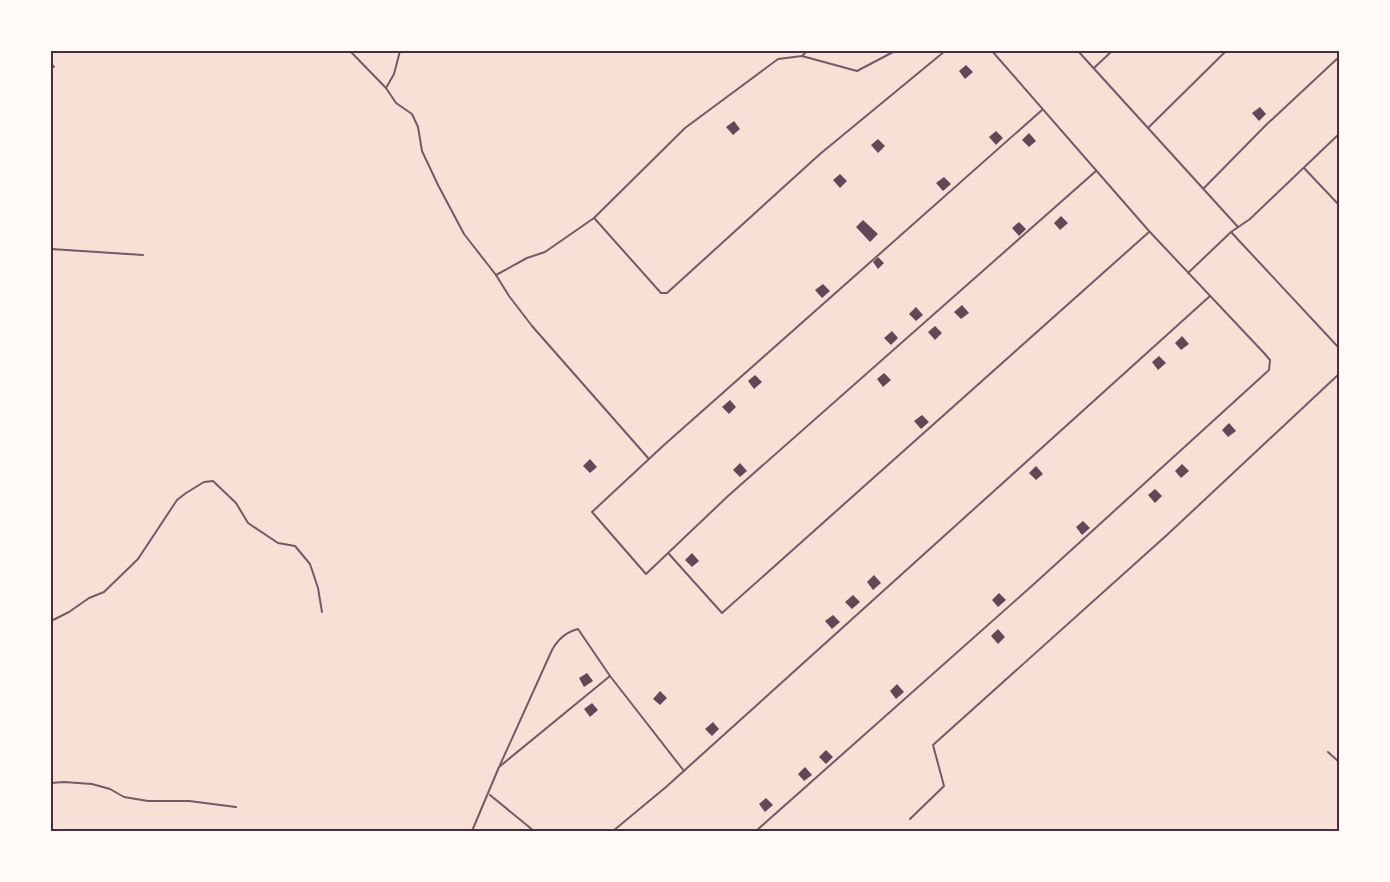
<svg xmlns="http://www.w3.org/2000/svg" width="1390" height="882" font-family="'PT Sans Narrow',sans-serif">
<rect width="100%" height="100%" fill="#f7e1d7"/>
<g fill="#644757">
<path d="M966,65l7,7 -8,7 -6,-8z"/>
<path d="M1260,107l6,7 -7,7 -7,-8z"/>
<path d="M734,121l6,8 -7,6 -7,-8z"/>
<path d="M996,131l7,7 -7,7 -7,-8z"/>
<path d="M1029,133l7,8 -7,6 -7,-7z"/>
<path d="M878,139l7,7 -7,7 -7,-8z"/>
<path d="M840,174l7,7 -7,7 -7,-8z"/>
<path d="M944,177l7,7 -8,7 -7,-8z"/>
<path d="M1061,216l7,7 -8,7 -6,-7z"/>
<path d="M863,220l15,14 -8,8 -14,-15z"/>
<path d="M1019,222l7,7 -7,7 -7,-8z"/>
<path d="M878,257l6,6 -6,6 -5,-7z"/>
<path d="M823,284l7,7 -8,7 -7,-8z"/>
<path d="M962,305l7,8 -8,6 -7,-7z"/>
<path d="M916,307l7,8 -7,6 -7,-7z"/>
<path d="M935,326l7,7 -7,7 -7,-8z"/>
<path d="M892,331l6,7 -7,7 -7,-7z"/>
<path d="M1182,336l7,8 -8,6 -6,-7z"/>
<path d="M1159,356l7,7 -8,7 -6,-8z"/>
<path d="M884,373l7,7 -8,7 -6,-8z"/>
<path d="M755,375l7,7 -8,7 -6,-8z"/>
<path d="M730,400l6,7 -7,7 -7,-7z"/>
<path d="M922,415l7,7 -8,7 -7,-8z"/>
<path d="M1229,423l7,8 -8,6 -6,-7z"/>
<path d="M590,459l7,8 -7,6 -7,-7z"/>
<path d="M740,463l7,8 -7,6 -7,-7z"/>
<path d="M1182,464l7,7 -8,7 -6,-7z"/>
<path d="M1036,466l7,8 -7,6 -7,-7z"/>
<path d="M1155,489l7,7 -7,7 -7,-8z"/>
<path d="M1083,521l7,7 -8,7 -6,-8z"/>
<path d="M692,553l7,8 -7,6 -7,-7z"/>
<path d="M874,575l7,8 -8,7 -6,-8z"/>
<path d="M999,593l7,7 -8,7 -6,-7z"/>
<path d="M853,595l7,7 -8,7 -7,-7z"/>
<path d="M833,615l7,7 -8,7 -7,-8z"/>
<path d="M998,629l7,8 -7,7 -7,-8z"/>
<path d="M587,673l6,8 -9,6 -5,-9z"/>
<path d="M897,684l7,8 -8,7 -6,-8z"/>
<path d="M660,691l7,7 -7,7 -7,-6z"/>
<path d="M592,703l6,7 -8,7 -6,-8z"/>
<path d="M713,722l6,7 -7,7 -7,-7z"/>
<path d="M826,750l7,7 -7,7 -7,-7z"/>
<path d="M805,767l7,8 -8,6 -6,-7z"/>
<path d="M766,798l7,7 -8,7 -6,-8z"/>
</g>
<g fill="none" stroke-linecap="round" stroke-linejoin="round">
<g stroke="#755966" stroke-width="2">
<path d="M350,51l36,37 10,15 16,11 6,13 4,24 16,34 26,49 32,41 13,21 23,30 117,133"/>
<path d="M1078,51l160,176"/>
<path d="M802,56l5,-5"/>
<path d="M51,63l3,4"/>
<path d="M1094,68l18,-17"/>
<path d="M386,88l8,-14 6,-23"/>
<path d="M1042,110l-378,335 -72,67 54,62 82,-78 368,-325"/>
<path d="M1149,127l77,-76"/>
<path d="M1304,168l35,37"/>
<path d="M1204,188l62,-63 73,-68"/>
<path d="M595,219l66,74h6l153,-139 125,-103"/>
<path d="M1231,232l108,116"/>
<path d="M51,249l92,6"/>
<path d="M1188,273l43,-41 19,-13 89,-85"/>
<path d="M496,275l31,-17 18,-6 49,-34 91,-90 93,-69 24,-3 55,15 38,-20"/>
<path d="M669,554l53,59 427,-381"/>
<path d="M51,621l18,-9 20,-14 15,-6 34,-33 39,-59 9,-7 18,-11 9,-1 23,22 12,20 30,20 17,3 15,18 8,24 4,24"/>
<path d="M1328,752l11,10"/>
<path d="M500,765l52,-115c6,-11 14,-18 26,-21l32,47"/>
<path d="M51,783l13,-1 28,2 18,5 14,8 24,4h41l47,6"/>
<path d="M490,795l44,36"/>
<path d="M910,819l34,-33 -11,-41 235,-211 171,-160"/>
<path d="M472,831l27,-64 111,-91 74,95"/>
<path d="M613,831l53,-44 544,-491"/>
<path d="M756,831l278,-247 235,-214 1,-10 -6,-7 -115,-122 -157,-180"/>
</g>
</g>
<rect width="1390" height="882" fill="none" stroke="#fffaf5" stroke-width="105"/>
<rect x="52" y="52" width="1286" height="778" fill="none" stroke="#4a2c40" stroke-width="2"/>
</svg>
